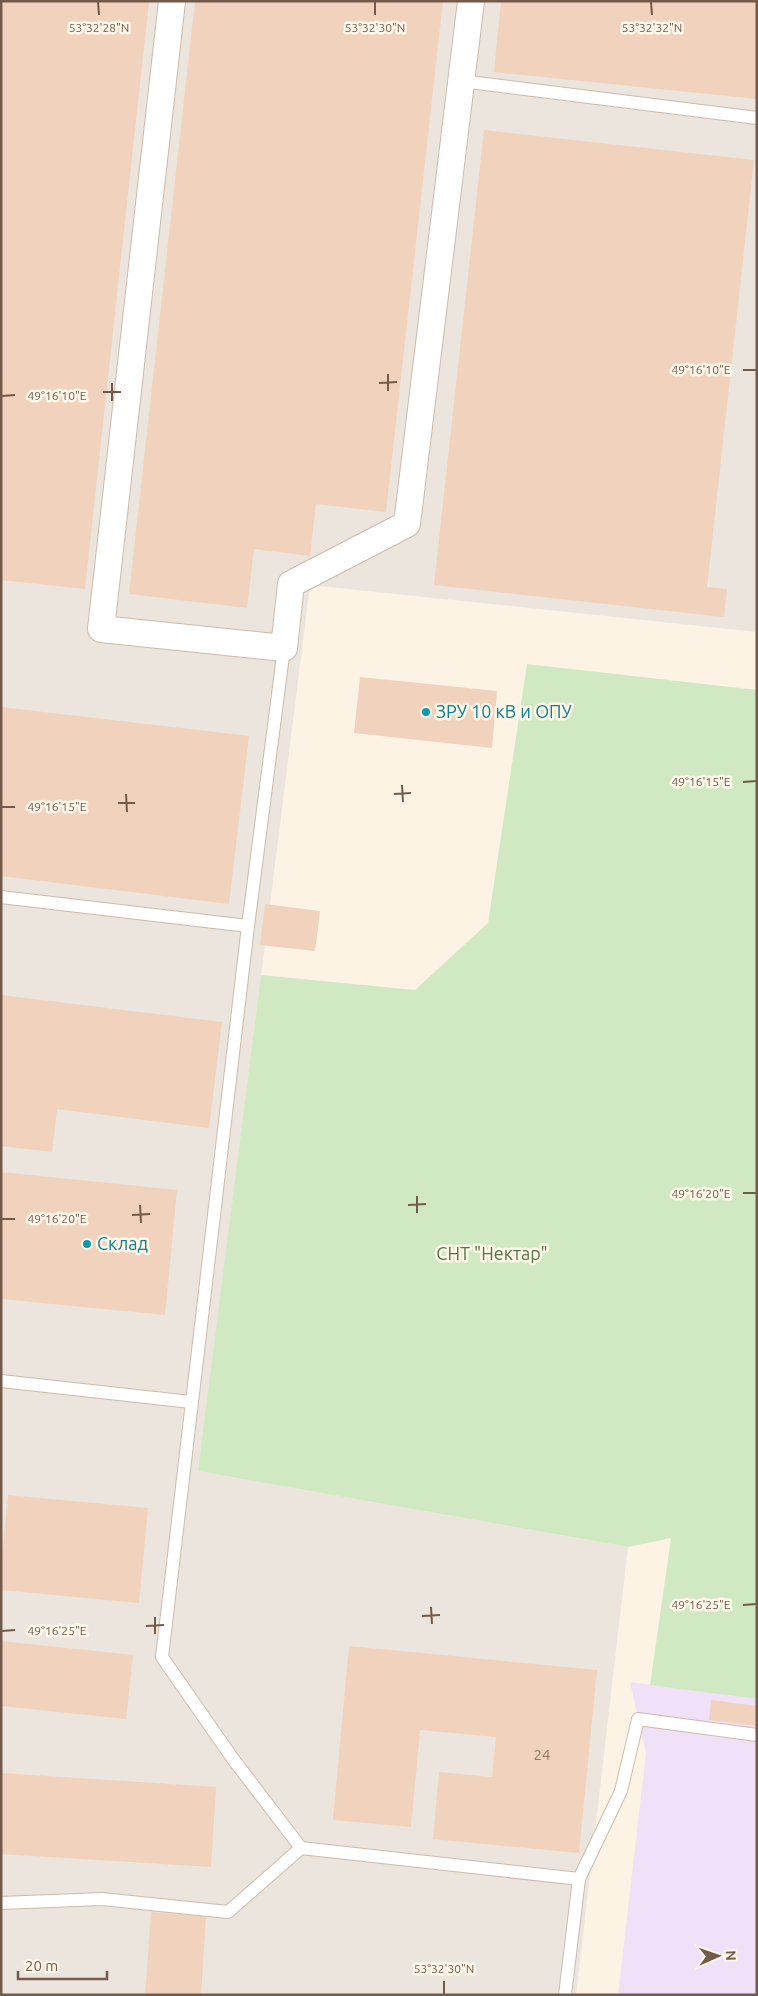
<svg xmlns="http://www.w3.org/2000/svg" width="758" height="1996" font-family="Ubuntu,sans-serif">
<rect width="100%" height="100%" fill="#fcf3e4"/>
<path fill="#ebe5de" d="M1,1h756v631l-447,-47 -111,886 429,76 -52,448h-575z"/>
<path fill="#f0e1f8" d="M630,1682l127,17v296h-139l28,-242z"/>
<path fill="#d1e9c3" d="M527,664l230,26v1009l-107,-14 21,-147 -43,9 -430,-76 63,-496 154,15 73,-67z"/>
<g fill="#f1d2bc">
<path d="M1,1h148l-64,588 -84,-9z"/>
<path d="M195,1h248l-57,511 -70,-8 -6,52 -56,-7 -7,59 -118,-14z"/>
<path d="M501,1h256v98l-263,-27z"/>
<path d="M484,130l270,30 -47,427 20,2 -3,28 -290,-32z"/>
<path d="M360,677l137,14 -5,57 -138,-15z"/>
<path d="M1,707l248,29 -20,168 -228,-28z"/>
<path d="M265,904l55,7 -5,40 -55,-6z"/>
<path d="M1,995l221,27 -13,106 -152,-19 -5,43 -51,-6z"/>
<path d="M1,1172l176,18 -12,125 -164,-16z"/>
<path d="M8,1495l140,13 -9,95 -138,-13v-22z"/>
<path d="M1,1641l132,14 -7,64 -125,-13z"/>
<path d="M349,1646l248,24 -18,183 -146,-14 6,-67 53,5 4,-40 -76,-7 -9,97 -78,-7z"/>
<path d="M711,1700l46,6v20l-48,-6z"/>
<path d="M1,1773l215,14 -5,80 -210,-13z"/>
<path d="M151,1912l55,4 -5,79h-56z"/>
</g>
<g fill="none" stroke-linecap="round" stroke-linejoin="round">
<g stroke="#cdbbab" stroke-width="14">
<g id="lane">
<path d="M461,81l296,37"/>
<path d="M284,648l-36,278 -86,731 71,102 68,89 278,31 -14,116"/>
<path d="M1,897l247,29"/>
<path d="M1,1381l190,21"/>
<path d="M579,1879l42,-88 17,-72 119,16"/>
<path d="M1,1903l101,-4 126,13 73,-64"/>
</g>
</g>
<g stroke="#cdbbab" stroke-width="28">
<path id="street" d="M172,1l-71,628 183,19 7,-64 116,-60 64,-523"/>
</g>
<use href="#lane" stroke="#fff" stroke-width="12"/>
<use href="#street" stroke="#fff" stroke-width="26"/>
</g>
<path fill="none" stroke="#745a4a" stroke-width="2" d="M98,2l1,13M375,2v13M651,2l1,13M743,370h13M388,374v17M112,383v18M379,383l18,-1M103,392h18M2,396l13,-1M743,782l13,-1M402,785l1,17M126,794l1,18M394,794l17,-1M118,803h17M2,807h13M743,1193h13M417,1196v17M140,1205l1,18M408,1205l18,-1M132,1215l18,-1M2,1219h13M743,1605l13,-1M431,1607l1,17M422,1616l18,-1M155,1617v17M146,1626l18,-1M2,1631l13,-1M444,1981v13"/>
<g fill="#0f9aa8" stroke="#fff7ea" stroke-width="2">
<circle cx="426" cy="712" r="5"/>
<circle cx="87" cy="1244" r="5"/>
</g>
<g text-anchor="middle" stroke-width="5" stroke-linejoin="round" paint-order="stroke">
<g font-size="15" fill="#937866">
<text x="542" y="1760">24</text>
</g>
<g font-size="18" fill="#0d838f" stroke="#fff7ea" text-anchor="start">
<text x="436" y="718">ЗРУ 10 кВ и ОПУ</text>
<text x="97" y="1250">Склад</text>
</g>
<g font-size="18" fill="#517942" stroke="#fff7ea">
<text x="492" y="1260">СНТ "Нектар"</text>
</g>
</g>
<g font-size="12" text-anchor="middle" fill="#745a4a" stroke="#fff7ea" stroke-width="5" stroke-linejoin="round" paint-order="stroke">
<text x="99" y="32">53°32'28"N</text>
<text x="375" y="32">53°32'30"N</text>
<text x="652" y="32">53°32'32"N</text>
<text x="701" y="374">49°16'10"E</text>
<text x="57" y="400">49°16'10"E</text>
<text x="701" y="786">49°16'15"E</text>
<text x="57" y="811">49°16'15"E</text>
<text x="701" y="1198">49°16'20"E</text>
<text x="57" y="1223">49°16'20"E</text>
<text x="701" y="1609">49°16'25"E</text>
<text x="57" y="1635">49°16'25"E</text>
<text x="444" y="1973">53°32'30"N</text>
</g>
<rect width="758" height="1996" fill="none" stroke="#745a4a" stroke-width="5"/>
<g transform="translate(718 1956) rotate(88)" stroke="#fff7ea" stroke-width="4" paint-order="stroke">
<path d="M0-4L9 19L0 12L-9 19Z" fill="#745a4a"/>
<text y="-8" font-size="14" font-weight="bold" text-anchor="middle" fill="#745a4a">N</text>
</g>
<path d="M18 1971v8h89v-8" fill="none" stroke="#745a4a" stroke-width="2.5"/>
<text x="25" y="1971" font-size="15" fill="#745a4a" stroke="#fff7ea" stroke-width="4" paint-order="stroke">20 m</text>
</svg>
